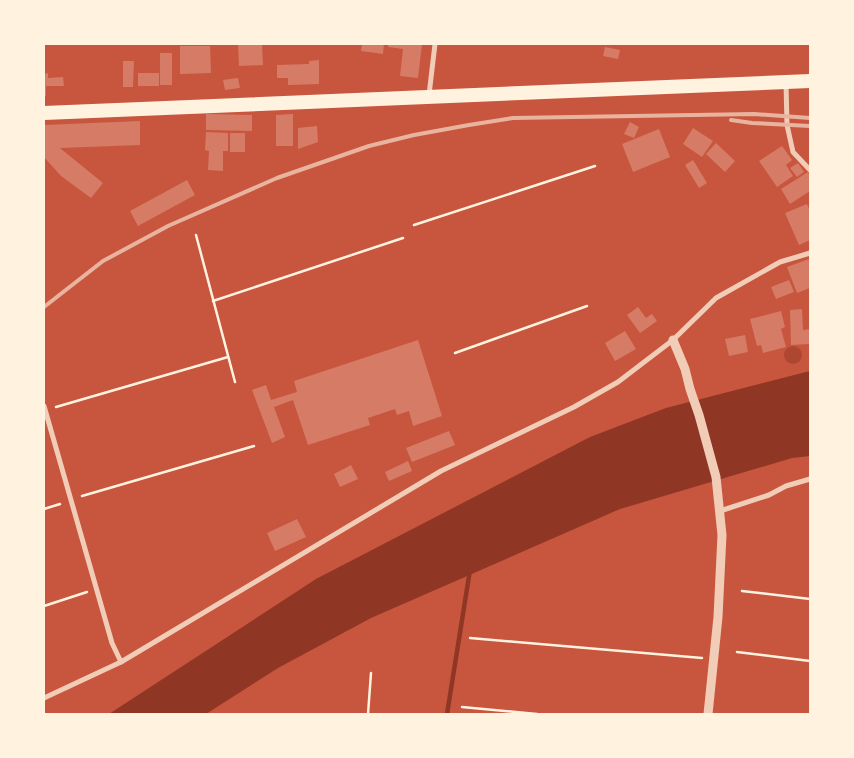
<svg xmlns="http://www.w3.org/2000/svg" width="854" height="758" font-family="Quicksand,sans-serif">
<rect width="100%" height="100%" fill="#c8553d"/>
<circle fill="#ae4732" cx="793" cy="355" r="9"/>
<path fill="#8f3625" d="M810,371v85l-18,2 -172,51 -249,109 -93,50 -72,46h-97l207,-135 274,-142 76,-29z"/>
<g fill="none" stroke-linecap="round" stroke-linejoin="round">
<path stroke="#8f3625" stroke-width="4.5" d="M447,714l23,-144"/>
</g>
<g fill="#d67c66">
<path d="M238,44h24l1,21 -24,1z"/>
<path d="M362,44h22l-1,10 -22,-3z"/>
<path d="M388,44h34l-4,34 -18,-2 3,-27 -15,-2z"/>
<path d="M180,46h30l1,27 -31,1z"/>
<path d="M605,47l15,3 -2,9 -15,-3z"/>
<rect x="160" y="53" width="12" height="32"/>
<path d="M319,60v24l-31,1v-7h-11v-13l32,-1v-3z"/>
<path d="M123,61h11l-1,26h-10z"/>
<path d="M48,73v5l15,-1 1,9h-18v10h-2v-22z"/>
<rect x="138" y="73" width="21" height="13"/>
<path d="M238,78l2,10 -15,2 -2,-10z"/>
<path d="M206,114l46,1v16l-46,-1z"/>
<path d="M293,114v32h-17v-31z"/>
<path d="M140,121v24l-80,3 43,35 -12,15 -30,-22 -17,-19v-32z"/>
<path d="M630,122l9,5 -5,11 -10,-4z"/>
<path d="M317,126l1,16 -20,7v-21z"/>
<path d="M693,128l20,13 -11,16 -19,-13z"/>
<path d="M659,129l11,28 -37,15 -11,-28z"/>
<path d="M206,132l22,1v18h-5v20l-15,-1 1,-19 -4,-1z"/>
<rect x="230" y="133" width="15" height="19"/>
<path d="M716,143l19,18 -10,11 -19,-18z"/>
<path d="M782,146l10,14 -6,5 7,11 -16,11 -18,-26z"/>
<path d="M693,160l14,23 -8,5 -14,-23z"/>
<path d="M798,163l6,9 -7,5 -7,-9z"/>
<path d="M808,172l2,4v15l-20,13 -9,-15z"/>
<path d="M187,180l8,15 -57,31 -8,-15z"/>
<path d="M807,204l3,7v29l-11,5 -14,-32z"/>
<path d="M809,259l1,4v25l-13,5 -10,-26z"/>
<path d="M789,280l5,12 -18,7 -5,-12z"/>
<path d="M638,307l8,11 6,-4 5,7 -17,12 -13,-18z"/>
<path d="M802,309l1,21 7,-1v15l-19,1 -1,-35z"/>
<path d="M781,311l4,16 -4,2 5,18 -23,6 -2,-8 -4,1 -7,-27z"/>
<path d="M625,331l11,18 -21,12 -10,-18z"/>
<path d="M745,335l3,17 -19,4 -4,-17z"/>
<path d="M418,340l24,76 -29,10 -4,-15 -12,4 -2,-6 -27,9 2,7 -62,20 -15,-45 -19,7 11,30 -13,6 -20,-53 14,-5 5,15 26,-8 -3,-11z"/>
<path d="M449,431l6,14 -43,17 -6,-14z"/>
<path d="M408,461l4,10 -23,10 -4,-9z"/>
<path d="M351,465l7,14 -18,8 -6,-13z"/>
<path d="M297,519l9,18 -31,14 -8,-18z"/>
</g>
<g fill="none" stroke-linecap="round" stroke-linejoin="round">
<g stroke="#fff3e0" stroke-width="2.5">
<path d="M414,225l181,-59"/>
<path d="M196,235l39,147"/>
<path d="M213,301l190,-63"/>
<path d="M455,353l132,-47"/>
<path d="M56,407l172,-50"/>
<path d="M82,496l172,-50"/>
<path d="M44,509l16,-5"/>
<path d="M742,591l68,8"/>
<path d="M44,606l43,-14"/>
<path d="M470,638l232,20"/>
<path d="M737,652l73,9"/>
<path d="M462,707l75,7"/>
<path d="M368,714l3,-41"/>
</g>
<g stroke="#f1ccb7" stroke-width="5">
<path d="M786,83l1,42 6,27 17,18"/>
<path d="M429,95l6,-51"/>
<path d="M44,406l68,237 9,19"/>
<path d="M720,511l49,-16 17,-9 24,-7"/>
<path d="M44,698l77,-36 320,-191 133,-64 44,-25 55,-42 43,-42 64,-36 30,-9"/>
</g>
<path stroke="#f1ccb7" stroke-width="9" d="M673,340l12,29 5,20 9,26 17,62 6,58 -4,82 -10,97"/>
<path stroke="#fff3e0" stroke-width="14" d="M44,113l766,-32"/>
<g stroke="#e9b49f" stroke-width="4">
<path d="M731,120l21,3 58,3"/>
<path d="M44,307l59,-46 65,-35 109,-48 92,-32 45,-11 55,-10 44,-7 241,-4 56,4"/>
</g>
</g>
<rect width="854" height="758" fill="none" stroke="#fff3e0" stroke-width="90"/>
</svg>
